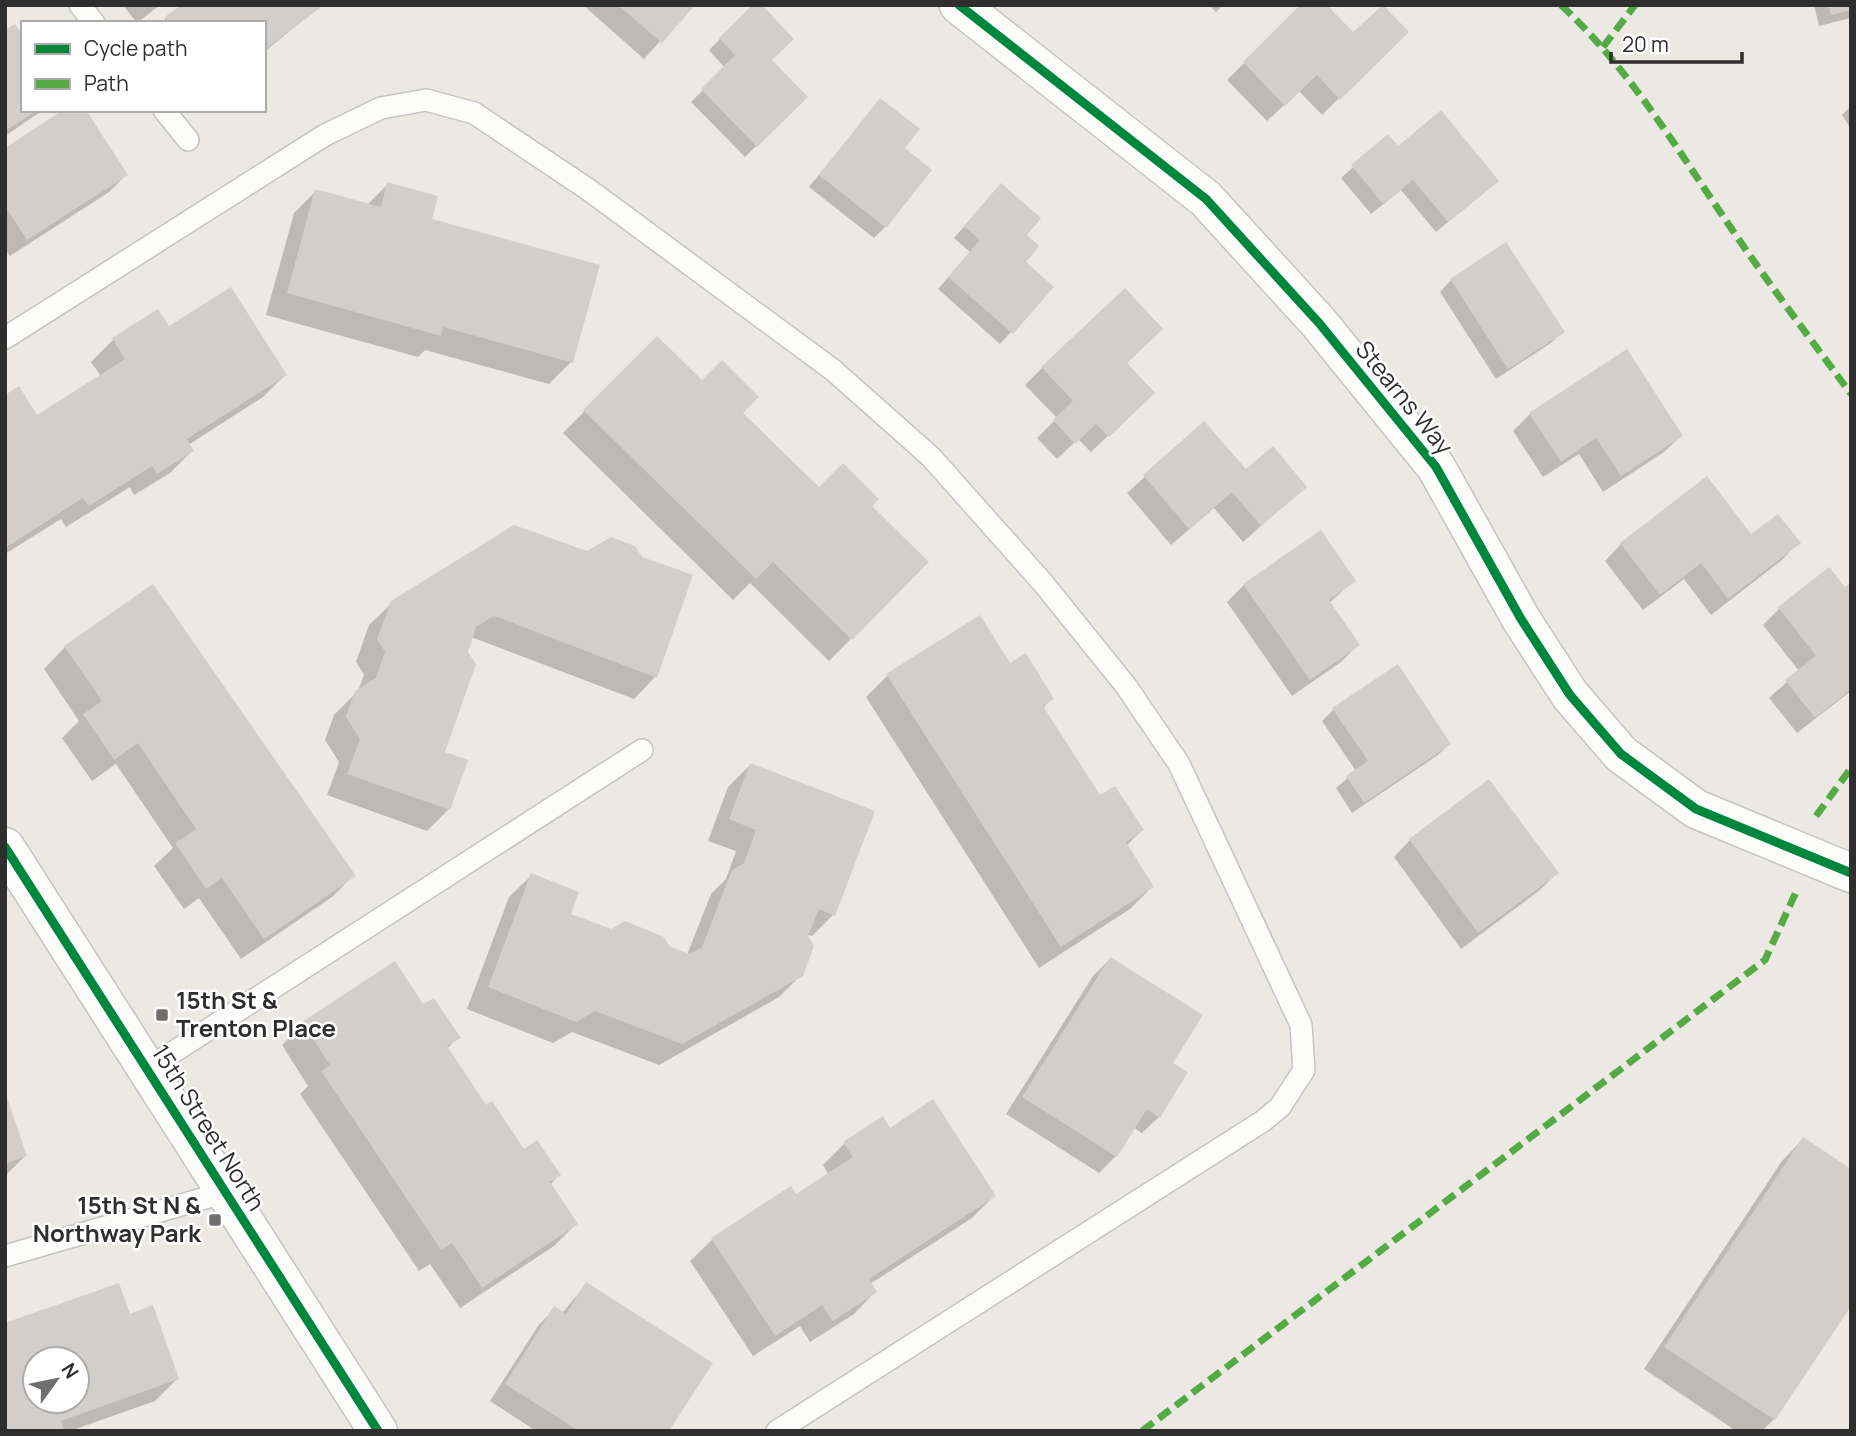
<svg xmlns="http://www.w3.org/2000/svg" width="1856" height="1436" font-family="Manrope,sans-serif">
<rect width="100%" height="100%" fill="#ece8e4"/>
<g fill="#0003" fill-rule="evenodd">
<path d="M123,5h37l-23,18z"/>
<path d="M583,5h110l-49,54z"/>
<path d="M754,5l16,56 36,36 -61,60 -54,-55 34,-34 -16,-18z"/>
<path d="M1209,5h14l-7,7z"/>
<path d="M1303,5l50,29 29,-28 24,26 -84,83 -23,-24 -32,30 -40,-41z"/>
<path d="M1814,5h37v13l-32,8z"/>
<path d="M318,8l-54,44v-29h-102l4,-5z"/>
<path d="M5,32l18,78h20l-38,26z"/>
<path d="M880,100l5,127 -11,11 -65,-51z"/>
<path d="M1851,106v23l-9,-14z"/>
<path d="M1388,136l10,12 87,44 -49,40 -35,-42 -30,24 -30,-36z"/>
<path d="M5,150l121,25 -17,17 -99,64 -5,-7z"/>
<path d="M388,184l42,36 141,142 -22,22 -124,-34 -7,7 -152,-42 28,-102 22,-22 51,14z"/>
<path d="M990,197l34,38 -1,27 29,25 -52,57 -62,-55 32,-37 -16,-14z"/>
<path d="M1506,245l56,87 -11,11 -55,36 -56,-87 11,-12z"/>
<path d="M158,311l10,17 117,47 -22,22 -75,48 4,6 -22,22 -36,22 -4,-8 -64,40 -5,-8 -56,35v-157l31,20 65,-41 -10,-14 22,-22z"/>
<path d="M657,338l45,44 39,31 78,76 50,17 58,56 -98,99 -79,-78 -17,17 -170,-167z"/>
<path d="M1125,363l11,46 -45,43 -13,-13 -21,20 -20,-21 20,-20 -32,-33 17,-17z"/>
<path d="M1530,414l151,22 -17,16 -61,40 -24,-38 -36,23 -30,-46z"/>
<path d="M1204,424l42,47 59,16 -62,55 -29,-34 -43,37 -44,-52z"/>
<path d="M1751,537l47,6 -16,17 -71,55 -27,-36 -41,31 -38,-49 16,-17z"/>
<path d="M588,552l67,125 -21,22 -163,-62 -28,116 6,56 -22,22 -100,-36 12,-33 -14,-22 9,-25 24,-24 6,-16 -8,-13 13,-37 23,-22z"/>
<path d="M1354,581l-25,22 29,42 -17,17 -49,34 -65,-94 17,-17z"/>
<path d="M1851,585v106l-54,42 -28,-35 30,-27 -36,-46 17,-17 65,-18z"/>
<path d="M65,647l289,228 -22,22 -91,62 -42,-61 -15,11 -30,-43 19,-18 -57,-84 -24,17 -30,-43 17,-17 -35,-52z"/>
<path d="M1010,665l42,33 -9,10 57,89 42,33 -16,16 26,41 -22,22 -91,59 -173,-271 21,-21z"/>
<path d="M1333,710l116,34 -11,11 -86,58 -16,-25 20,-17 -34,-50z"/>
<path d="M750,765l83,150 -21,21 -7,-2 -4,41 -22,22 -120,68 -87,-33 -19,11 -86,-34 42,-112 22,-21 38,39 118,40 24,-61 15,-15 10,-28 -28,-10 20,-54z"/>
<path d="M1410,840l147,33 -17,17 -79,59 -67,-92z"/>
<path d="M1110,959l61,104 -12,54 -17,16 -9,-6 -17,29 -17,17 -93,-59 87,-138z"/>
<path d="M423,1007l35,30 -11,12 39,59 38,43 35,24 -9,10 26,39 -22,22 -94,62 -30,-44 -11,7 -119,-177 8,-8 -26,-41 21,-22z"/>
<path d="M5,1096l20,60 -20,20z"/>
<path d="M889,1130l105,66 -22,22 -102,66 5,8 -21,22 -44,28 -10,-16 -47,30 -63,-95 22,-21 84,-44 33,-21 -6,-10 22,-22z"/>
<path d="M1803,1139l48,164 -77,116 -12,12h-26l-92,-62 138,-208z"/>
<path d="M586,1285l81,146h-131l-46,-30 48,-75 16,-17 8,4z"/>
<path d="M129,1316l48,63 -22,22 -85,30h-65v-106zM35,1359h42v42h-42z"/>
</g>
<g fill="#d1cecb" fill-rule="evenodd">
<path d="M181,5h137l2,3 -56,42v-27h-94l-5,-6z"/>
<path d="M618,5h77l-33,38z"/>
<path d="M752,5h10l32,34 -22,21 36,37 -51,50 -56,-58 34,-34 -16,-17z"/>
<path d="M1300,5h27l26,27 30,-27 26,27 -69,68 -23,-25 -32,31 -42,-44z"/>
<path d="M1828,5h23v5l-20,5z"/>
<path d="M15,24l8,12v74h15l-33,21v-101z"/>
<path d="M880,98l40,31 -15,19 27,22 -46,58 -67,-53z"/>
<path d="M63,110h23l42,65 -101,65 -22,-34v-58z"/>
<path d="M1441,110l58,71 -51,41 -35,-42 -30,24 -32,-39 37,-31 10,12z"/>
<path d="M387,182l51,14 -6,23 168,46 -27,98 -130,-36 -2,9 -154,-43 28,-104 66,18z"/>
<path d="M1001,183l40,35 -14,17 12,11 -13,16 28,25 -41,47 -65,-57 32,-37 -16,-14z"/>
<path d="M1506,242l59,90 -57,37 -58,-90z"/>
<path d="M231,287l56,88 -100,64 7,12 -37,23 -5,-8 -63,40 -6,-8 -78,50v-153l14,-9 18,29 88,-56 -13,-21 46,-29 11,17z"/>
<path d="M1125,288l38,41 -36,34 28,30 -46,44 -13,-13 -21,20 -22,-24 20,-19 -32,-34z"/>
<path d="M657,336l45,44 20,-20 37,37 -16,16 76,74 24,-24 36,36 -7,7 57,56 -77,78 -79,-78 -17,17 -173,-169z"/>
<path d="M1627,349l56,87 -62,40 -25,-38 -35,24 -32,-49z"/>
<path d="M1204,421l42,48 27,-23 34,41 -46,39 -29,-34 -43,37 -46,-54z"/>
<path d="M1707,476l44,58 27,-20 23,29 -73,56 -27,-36 -41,32 -40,-52z"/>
<path d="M514,525l73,26 24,-14 24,9 7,11 51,18 -36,103 -163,-62 -18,11 -8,25 8,12 -31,88 23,8 -18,50 -103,-36 13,-35 -14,-22 9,-26 21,-13 9,-26 -8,-13 14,-38z"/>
<path d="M1321,530l35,51 -27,19 31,45 -50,35 -67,-96z"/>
<path d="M1829,567l16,20 6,-4v106l-36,29 -30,-38 31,-24 -38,-49z"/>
<path d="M153,584l203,292 -92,63 -42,-61 -16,11 -31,-46 21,-14 -58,-86 -24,17 -31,-46 19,-13 -38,-55z"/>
<path d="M980,615l30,48 16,-10 28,46 -11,7 57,89 15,-9 29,44 -18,12 28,45 -93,60 -175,-273z"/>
<path d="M1398,664l53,80 -87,59 -18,-27 22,-15 -36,-53z"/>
<path d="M750,763l125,48 -40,105 -16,-7 -11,27 6,10 -11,30 -121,68 -87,-33 -19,11 -88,-35 43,-114 48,19 -8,22 40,15 14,-8 39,16 5,9 21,8 12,-7 30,-77 12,-7 12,-33 -27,-11z"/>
<path d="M1489,779l70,94 -81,60 -69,-94z"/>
<path d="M1110,957l93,58 -30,48 15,9 -28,46 -13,-9 -30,48 -95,-60z"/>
<path d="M395,961l28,43 11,-6 27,40 -14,8 39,59 6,-4 32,48 13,-9 24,35 -11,7 28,42 -96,64 -30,-45 -11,7 -120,-179 9,-6 -28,-43z"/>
<path d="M5,1092l22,64 -22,8z"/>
<path d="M933,1099l63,97 -127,83 8,13 -44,29 -11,-16 -47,31 -64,-98 80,-52 5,8 57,-37 -10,-15 40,-26 7,12z"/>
<path d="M1803,1137l48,32v137l-76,114 -111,-73z"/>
<path d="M586,1282l127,81 -44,68h-90l-74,-47 49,-78 12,8z"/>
<path d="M119,1283l11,31 23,-9 26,74 -118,42 3,10h-59v-108zM35,1359h42v42h-42z"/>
</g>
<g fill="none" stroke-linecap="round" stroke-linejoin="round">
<g stroke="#c5c4c5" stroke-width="24">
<g id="service">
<path d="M80,5l14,18"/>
<path d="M164,110l24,30"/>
<path d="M5,338l320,-203 56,-27 45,-8 48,13 115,77 244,180 98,87 112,126 83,103 53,78 122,261 3,45 -24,37 -17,14 -486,310"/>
<path d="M147,1069l495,-319"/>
<path d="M5,1256l221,-64"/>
</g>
</g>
<g stroke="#c5c4c5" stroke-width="41">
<g id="minor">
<path d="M959,5l247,194 113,124 117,144 85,152 49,76 51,59 75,55 155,64"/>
<path d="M5,847l373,584"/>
</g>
</g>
<use href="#service" stroke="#fcfcfb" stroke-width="21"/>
<use href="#minor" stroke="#fcfcfb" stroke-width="38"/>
<g stroke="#54ab44" stroke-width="7" stroke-dasharray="14 7" stroke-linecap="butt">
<path d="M1561,5c68,63 116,144 168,220 39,58 81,113 122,169"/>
<path d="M1603,47l32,-42"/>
<path d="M1816,816l35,-48"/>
<path d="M1142,1431l623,-471 31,-68"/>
</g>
<g stroke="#fff" stroke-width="13">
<g id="cycleway">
<path d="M959,5l247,194 113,124 117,144 85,152 49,76 51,59 75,55 155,64"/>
<path d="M5,847l373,584"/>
</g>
</g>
<use href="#cycleway" stroke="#00873e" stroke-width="9"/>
</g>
<g fill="#706f6e" stroke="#fff" stroke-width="2.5">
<rect x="155" y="1008" width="14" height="14" rx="3.5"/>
<rect x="208" y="1213" width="14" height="14" rx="3.5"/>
</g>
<g text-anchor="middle" stroke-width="5" stroke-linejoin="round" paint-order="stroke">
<g font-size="24" fill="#2e2e2e" stroke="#fff">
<text transform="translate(1404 398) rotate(51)" y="8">Stearns Way</text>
<text transform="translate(208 1128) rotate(58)" y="8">15th Street North</text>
</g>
<g font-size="24" font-weight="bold" fill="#2e2e2e" stroke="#fff" text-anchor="start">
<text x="176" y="1009">15th St &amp;<tspan x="176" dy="28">Trenton Place</tspan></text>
<text x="201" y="1214" text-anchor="end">15th St N &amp;<tspan x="201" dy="28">Northway Park</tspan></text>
</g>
</g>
<rect width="1856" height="1436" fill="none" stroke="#2e2e2e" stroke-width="14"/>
<rect x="21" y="21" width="245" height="91" fill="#ffffff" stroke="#ababab" stroke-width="2"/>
<rect x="35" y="44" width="35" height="10" fill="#00873e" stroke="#ababab" stroke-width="2"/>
<text x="84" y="56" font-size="21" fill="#2e2e2e">Cycle path</text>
<rect x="35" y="79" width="35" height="10" fill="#54ab44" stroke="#ababab" stroke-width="2"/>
<text x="84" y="91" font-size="21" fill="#2e2e2e">Path</text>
<g transform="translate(56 1380) rotate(57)"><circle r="33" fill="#ffffff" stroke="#ababab" stroke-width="2"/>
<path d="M0-5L12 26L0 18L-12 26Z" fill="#706f6e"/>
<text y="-10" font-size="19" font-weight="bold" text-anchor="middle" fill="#2e2e2e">N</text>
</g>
<path d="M1611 52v10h131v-10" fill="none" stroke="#2e2e2e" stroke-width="3.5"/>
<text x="1622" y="52" font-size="21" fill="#2e2e2e" stroke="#ffffff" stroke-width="5" paint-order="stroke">20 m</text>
</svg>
